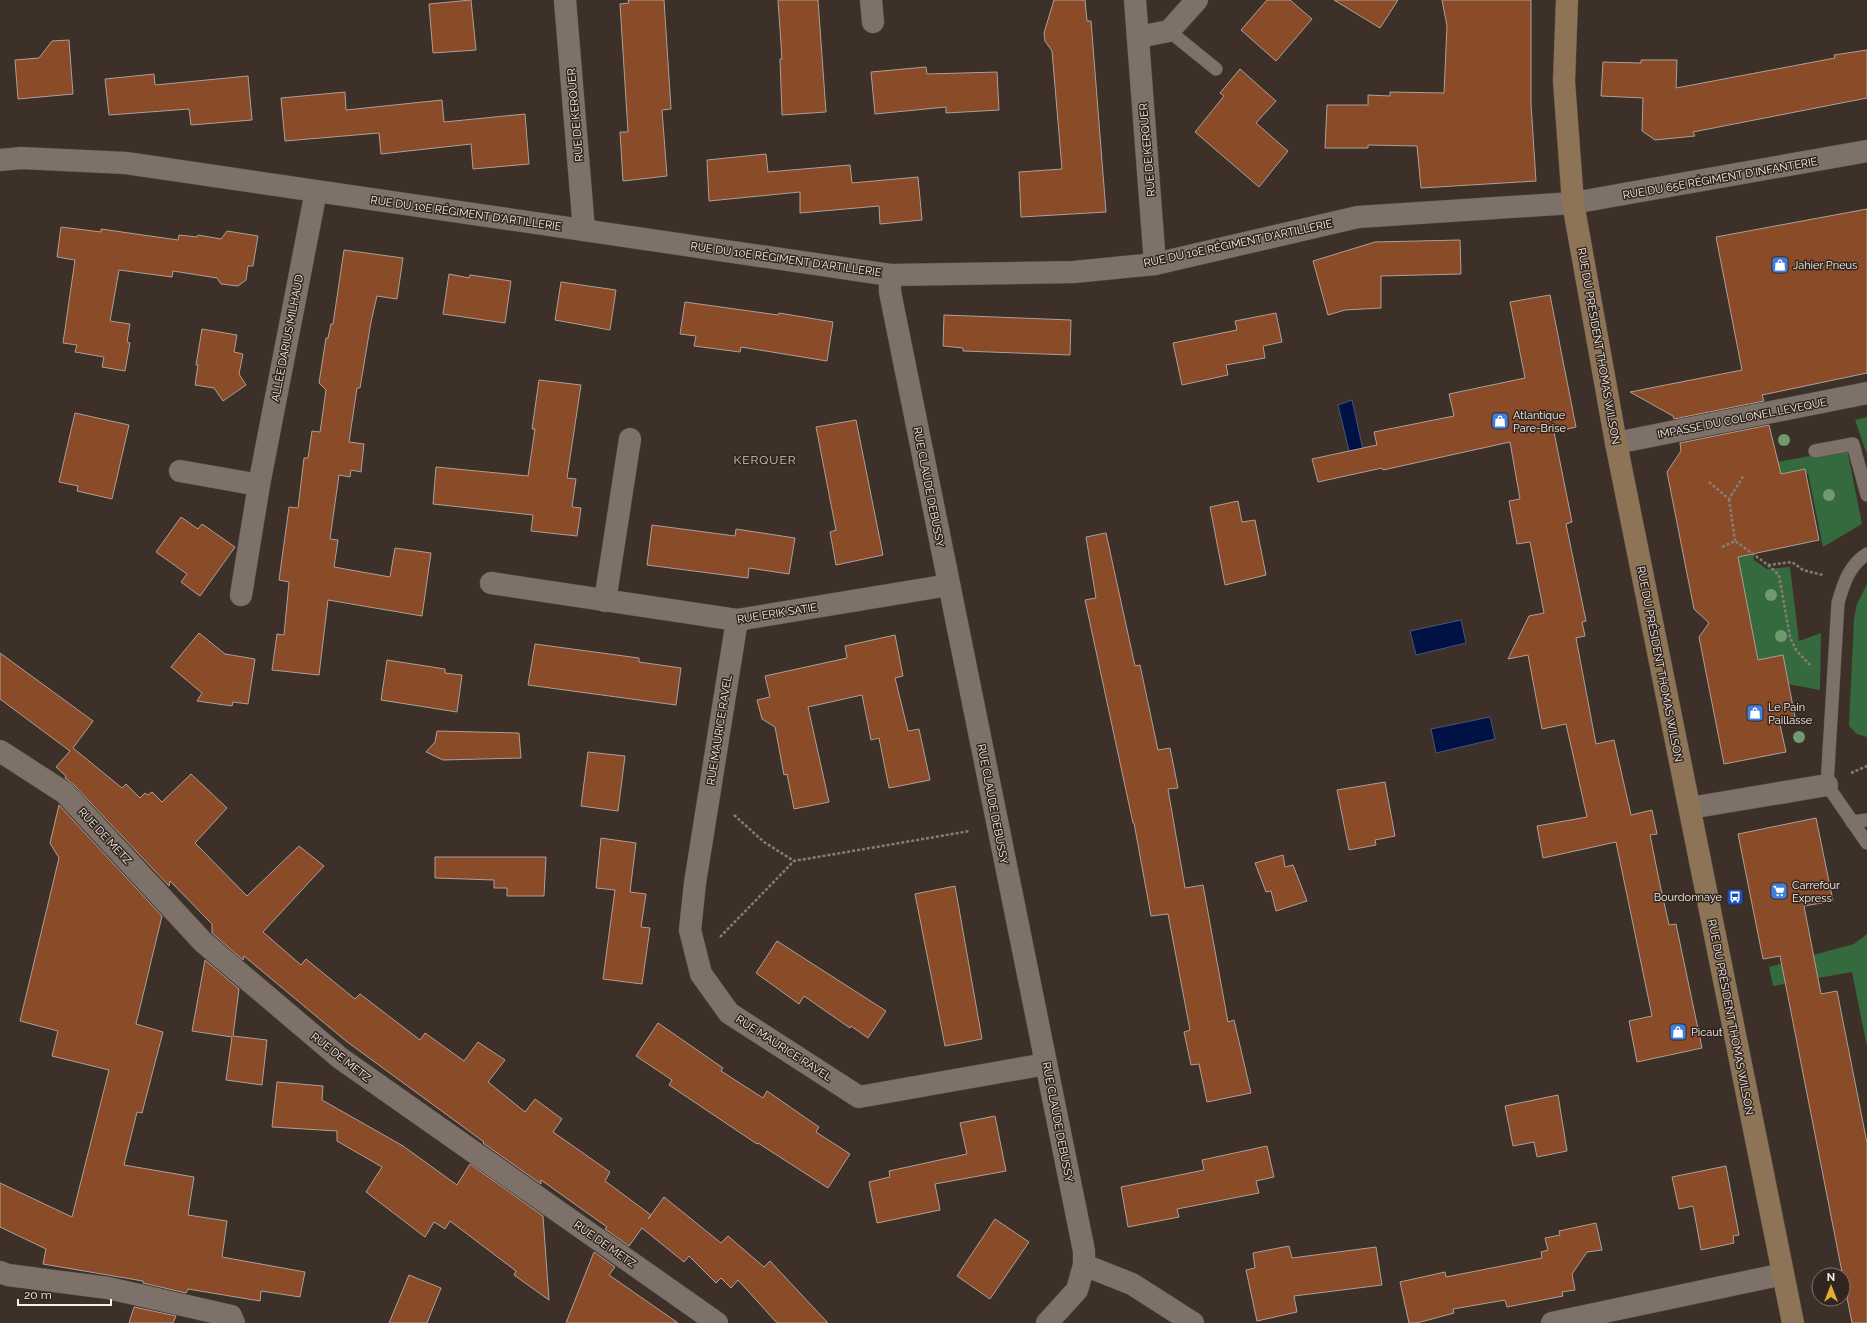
<svg xmlns="http://www.w3.org/2000/svg" width="1867" height="1323" font-family="Raleway,sans-serif">
<rect width="100%" height="100%" fill="#3c3029"/>
<g fill="#35693e">
<path d="M1867,417v35h-1l-11,-32z"/>
<path d="M1847,449l15,75 -39,23 -15,-74 -40,6v-15z"/>
<path d="M1740,487l14,73 13,9 23,-2 9,74 22,-8 -1,57 -48,-9 -22,-17 -20,-90z"/>
<path d="M1867,584v153l-10,-3 -8,-8 5,-107 3,-15z"/>
<path d="M1867,934v113l-15,-75 -79,14 -4,-19 85,-23z"/>
</g>
<g fill="#001243" stroke="#4a5576">
<path d="M1352,400l11,50 -14,1 -11,-46z"/>
<path d="M1461,620l5,23 -50,12 -6,-24z"/>
<path d="M1490,717l5,22 -59,14 -5,-24z"/>
</g>
<g fill="#894b28" stroke="#ae9f98">
<path d="M471,0l5,50 -43,3 -4,-49z"/>
<path d="M628,0h36l7,109 -9,1 5,66 -44,5 -3,-49h8l-8,-128 9,-1z"/>
<path d="M778,0h40l8,112 -44,3 -2,-56h2z"/>
<path d="M1054,0h31l2,21h4l15,191 -85,5 -2,-45 43,-3 -10,-118 -7,-10 -1,-8z"/>
<path d="M1267,0h23l22,19 -36,42 -35,-31z"/>
<path d="M1334,0h64l-18,28z"/>
<path d="M1442,0h89v104l5,77 -115,7 -4,-42 -49,-1v3h-43l2,-43h41v-10l22,1v-4l54,1 3,-67z"/>
<path d="M69,40l4,54 -55,5 -3,-39 24,-2 13,-17z"/>
<path d="M1867,50v48l-174,34 2,4 -40,4 -13,-9 1,-33 -42,-2 2,-34 38,1v-3h36l-1,28 159,-30 -1,-3z"/>
<path d="M926,67l1,7 70,-2 2,38 -53,3v-6l-71,7 -4,-42z"/>
<path d="M1240,69l36,32 -20,22 32,28 -29,36 -64,-55 29,-36 -4,-3z"/>
<path d="M154,74l1,11 93,-9 4,44 -61,5 -2,-16 -80,6 -4,-36z"/>
<path d="M345,92l1,18 96,-10 2,22 81,-8 4,50 -56,5 -2,-25 -90,10 -2,-21 -94,8 -4,-43z"/>
<path d="M766,154l2,18 82,-7 2,18 66,-6 4,43 -42,4 -1,-18 -79,7v-21l-91,9 -2,-41z"/>
<path d="M1867,209v164l-105,22 2,6 -90,18 -1,-3 -43,-24 112,-22 -26,-133z"/>
<path d="M61,227l40,5v-3l77,11 1,-5 18,2 1,-2 23,4 6,-8 31,5 -5,30h-5l-2,14 -8,6 -17,-2 -4,-6 -44,-7 -1,6 -53,-7 -9,51 20,3 -3,18 3,1 -5,28 -23,-4 2,-10 -29,-5 2,-7 -14,-2 12,-83 -18,-3z"/>
<path d="M1460,240l1,34 -80,2v32l-36,2 -17,5 -15,-54 62,-19z"/>
<path d="M344,250l59,8 -6,41 -20,-3 -6,26 -11,66h-3l-8,54 15,2 -3,28 -10,-2 -1,7 -11,-2 -9,64 8,1 -4,27 56,10 5,-29 36,5 -9,63 -94,-16 -9,75 -47,-5 5,-36 7,1 5,-53 -10,-2 10,-73 9,1 6,-50h4l4,-27 8,1 6,-42 -7,-7 7,-45h2l3,-14h2z"/>
<path d="M449,274l20,4 1,-3 41,6 -6,42 -62,-9z"/>
<path d="M561,282l55,8 -6,40 -55,-10z"/>
<path d="M1550,295l26,132 -22,5 18,90 -6,2 20,97 -4,1 3,14 -9,2 20,106 18,-4 17,75 21,-5 5,24 -7,1 9,45 10,45 7,-1 26,124 -65,14 -8,-41 23,-5 -36,-174 -73,16 -6,-32 50,-9 -21,-93 -24,5 -14,-74 -20,4 21,-43 15,-3 -14,-71 -13,2 -8,-43 11,-2 -10,-57 -127,28 -1,-2 -64,14 -6,-23 65,-14 -3,-13 80,-16 -5,-22 76,-16 -15,-76z"/>
<path d="M685,302l93,13 1,-2 54,9 -6,39 -86,-14 -1,5 -46,-6 2,-10 -16,-2z"/>
<path d="M1276,313l6,29 -19,4 2,12 -39,7 2,10 -46,10 -9,-42 64,-13 -2,-9z"/>
<path d="M944,315l127,5 -1,35 -107,-4v-3l-20,-2z"/>
<path d="M202,329l35,6 -3,17 9,2 -4,20 7,11 -23,16 -9,-13 -19,-3 3,-20h-2z"/>
<path d="M539,380l42,5 -14,93 9,1 -4,28 9,1 -4,28 -46,-5 2,-16 -100,-11 3,-37 92,9 7,-47h-3z"/>
<path d="M75,413l54,12 -17,74 -35,-8 1,-5 -19,-4z"/>
<path d="M856,420l27,135 -47,10 -6,-33 6,-2 -20,-103z"/>
<path d="M1769,425l12,49 24,-5 14,71 -81,17 20,103 25,-5 12,62 -16,3 7,32 -62,12 -25,-127 10,-14 -15,-14 -27,-137 14,-21 -1,-8z"/>
<path d="M1238,501l4,21 13,-2 11,55 -41,10 -15,-78z"/>
<path d="M181,517l17,12 4,-5 33,23 -35,49 -19,-14 6,-8 -31,-22z"/>
<path d="M652,525l83,11 1,-7 59,9 -6,36 -40,-6 -1,10 -101,-13z"/>
<path d="M1106,533l29,133 5,-1 18,85 12,-2 8,40 -10,1 17,99 18,-3 25,137 6,-2 17,73 -44,9 -8,-38 -8,1 -7,-33 6,-2 -22,-116 -17,2 -17,-93h-1l-48,-223 11,-2 -10,-61z"/>
<path d="M199,633l26,21 30,5 -7,45 -15,-2 -1,4 -35,-5 5,-8 -31,-26z"/>
<path d="M895,635l8,41 -8,2 13,53 11,-2 11,51 -41,8 -10,-50 -8,2 -9,-45 -54,12 21,95 -35,7 -7,-35 -3,1 -9,-48 -13,-8 -5,-19 13,-3 -5,-21 82,-18 -2,-12z"/>
<path d="M535,644l104,14v4l42,6 -5,37 -148,-20z"/>
<path d="M0,653l93,68 -20,27 49,40 4,-4 14,14 5,-5 3,2 4,-3 10,10 29,-28 36,34 -32,35 52,53 52,-50 25,20 -61,66 38,33 5,-6 49,40 5,-5 60,46 5,-7 39,28 14,-19 27,18 -17,22 37,30 10,-13 27,20 -9,13 57,40 -5,9 46,34 -3,4 16,-22 57,46 7,-7 36,31 6,-6 58,62h-51l-39,-43 -7,8 -10,-10 -5,5 -27,-27 -5,6 -42,-34 -13,18 -24,-17 2,-2 -66,-47v4l-58,-41 1,-1 -138,-101 -102,-85 -1,4 -31,-27v-9l-42,-43 -1,5 -95,-101 -9,-7 1,-2 -10,-9 14,-16 -70,-52z"/>
<path d="M387,660l58,9v4l17,2 -5,37 -76,-12z"/>
<path d="M437,731l82,2 2,25 -78,2 -17,-8 9,-10z"/>
<path d="M588,752l37,4 -7,55 -37,-5z"/>
<path d="M1385,782l10,54 -20,4 1,5 -27,5 -12,-60z"/>
<path d="M59,805l103,111 -26,108 27,8 -21,81 -5,-1 -13,53 70,12 -6,38 39,6 -5,36 83,15 -5,25 -39,-6 -1,10 -72,-12 -2,4 -43,-10v-2l-100,-17 3,-15 -46,-22v-44l72,34 37,-147 -57,-14 6,-25 -38,-10 39,-163 -9,-15z"/>
<path d="M1816,818l17,83 -29,5 17,88 16,-3 30,152v180h-15l-72,-367 -17,3 -25,-125z"/>
<path d="M601,838l35,5 -6,49 16,2 -5,33 9,1 -8,56 -39,-5 12,-89 -19,-2z"/>
<path d="M1283,855l2,12 8,-2 14,36 -31,10 -5,-20 -5,1 -11,-29z"/>
<path d="M435,857h111l-2,39h-37v-8h-13v-8l-59,-2z"/>
<path d="M955,886l27,153 -37,7 -30,-152z"/>
<path d="M777,941l109,70 -18,27 -17,-12 -1,2 -46,-32 -5,8 -43,-31z"/>
<path d="M205,960l34,29 -6,47 34,4 -5,45 -36,-5 6,-43 -40,-6z"/>
<path d="M658,1023l65,45 -2,3 42,27 4,-7 52,36 -3,5 34,22 -22,34 -70,-45 -1,1 -88,-59 3,-5 -36,-24z"/>
<path d="M277,1082l46,4 -1,14 81,46 54,39 13,-21 73,52 6,84 -35,-25 2,-4 -66,-50 -5,8 -11,-7 -9,15 -59,-45 16,-25 -45,-26v-10l-65,-4z"/>
<path d="M1558,1095l9,56 -30,6 -3,-15 -21,4 -8,-40z"/>
<path d="M995,1116l11,55 -71,13 5,26 -63,13 -8,-41 21,-5 -1,-6 78,-17 -7,-31z"/>
<path d="M1267,1146l7,31 -18,4 3,12 -82,16 2,8 -51,10 -7,-40 83,-17 -2,-10z"/>
<path d="M1726,1166l13,69 -6,1 1,7 -33,7 -8,-44 -14,3 -7,-32z"/>
<path d="M995,1219l34,23 -39,57 -33,-23z"/>
<path d="M1596,1223l6,27 -15,2 -15,22 3,16 -13,2 1,4 -56,11 -2,-7 -52,9 1,4 -37,10h-8l-9,-41 45,-10 1,5 96,-19 -1,-6 7,-2 -3,-12 15,-3 -1,-4z"/>
<path d="M1289,1246l3,12 84,-11 6,38 -88,11 3,16 -40,9 -11,-51 9,-2 -2,-15z"/>
<path d="M594,1252l21,15 -6,8 69,48h-112z"/>
<path d="M409,1275l32,13 -14,35h-38z"/>
<path d="M134,1307l42,9 -3,7h-44z"/>
</g>
<g fill="none" stroke-linecap="round" stroke-linejoin="round">
<g stroke="#554c46" stroke-width="14">
<g id="lane">
<path d="M1169,31l47,38"/>
<path d="M1815,451l38,-7 14,51"/>
<path d="M1867,554c-18,11 -24,31 -29,49l-11,182 40,58"/>
<path d="M1852,822l15,-2"/>
</g>
</g>
<g stroke="#554c46" stroke-width="23">
<g id="street">
<path d="M565,0l19,230"/>
<path d="M871,0l2,22"/>
<path d="M1135,0l20,264"/>
<path d="M1138,37l31,-6 28,-31"/>
<path d="M0,160l21,-2 105,5 764,112 184,-3 81,-8 203,-47 215,-14 294,-52"/>
<path d="M890,275v17l194,959v14l-7,25 -30,33"/>
<path d="M1616,443l251,-50"/>
<path d="M180,471l79,14 -18,110"/>
<path d="M259,485l57,-294"/>
<path d="M491,583l246,37 212,-35"/>
<path d="M605,601l25,-162"/>
<path d="M737,620l-42,263 -5,47 11,44 28,39 130,84 187,-33"/>
<path d="M0,751l65,42 138,149 137,116 377,265"/>
<path d="M1690,808l137,-23"/>
<path d="M1084,1265l48,19 61,39"/>
<path d="M0,1272l8,3 100,13 123,28 3,7"/>
<path d="M1552,1323l231,-49"/>
</g>
</g>
<g stroke="#554c46" stroke-width="23">
<path id="secondary" d="M1567,0l-3,81 9,122 43,240 177,880"/>
</g>
<g stroke="#877d77" stroke-width="2.5" stroke-dasharray="3 2" stroke-linecap="butt">
<path d="M1709,482l20,17 15,-24"/>
<path d="M1729,499l6,42"/>
<path d="M1722,547l13,-6 33,24 24,-3 11,8 20,5"/>
<path d="M1768,565l11,10 11,62 6,13 14,15"/>
<path d="M1851,773l16,-7"/>
<path d="M734,815l30,27 30,19"/>
<path d="M720,937l74,-76 176,-30"/>
</g>
<use href="#lane" stroke="#7e7169" stroke-width="13"/>
<use href="#street" stroke="#7e7169" stroke-width="22"/>
<use href="#secondary" stroke="#8d7456" stroke-width="22"/>
</g>
<g fill="#719a6f">
<circle cx="1784" cy="440" r="6"/>
<circle cx="1829" cy="495" r="6"/>
<circle cx="1771" cy="595" r="6"/>
<circle cx="1781" cy="636" r="6"/>
<circle cx="1799" cy="737" r="6"/>
</g>
<defs>
<g id="shop-square" transform="scale(0.9)"><rect x="-9" y="-9" width="18" height="18" rx="4" fill="#3f7fe0" stroke="#31261f"/><path d="M-5-2.5h2.3a2.7 3.5 0 0 1 5.4 0H5L5.5 6h-11ZM-1.5-2.5h3a1.5 2.3 0 0 0-3 0Z" fill="#fff"/></g>
<g id="supermarket-square" transform="scale(0.9)"><rect x="-9" y="-9" width="18" height="18" rx="4" fill="#3f7fe0" stroke="#31261f"/><path d="M-6-5.5h2.5l.6 2H6L4.5 2H-2.5L-4.4-4H-6ZM-1.5 3.2a1.3 1.3 0 1 0 .1 0ZM3 3.2a1.3 1.3 0 1 0 .1 0Z" fill="#fff"/></g>
<g id="bus-square" transform="scale(0.9)"><rect x="-9" y="-9" width="18" height="18" rx="4" fill="#1a4fb4" stroke="#31261f"/><path d="M-5-6H5V4H4V6H2V4H-2V6H-4V4H-5ZM-3.5-4V0h7V-4ZM-3.5 1.2v1.5H-2V1.2ZM2 1.2v1.5H3.5V1.2Z" fill="#fff"/></g>
</defs>
<g fill-rule="evenodd">
<use href="#shop-square" x="1780" y="265"/>
<use href="#shop-square" x="1500" y="421"/>
<use href="#shop-square" x="1755" y="713"/>
<use href="#supermarket-square" x="1779" y="891"/>
<use href="#bus-square" x="1735" y="897"/>
<use href="#shop-square" x="1678" y="1032"/>
</g>
<g text-anchor="middle" stroke-width="3" stroke-linejoin="round" paint-order="stroke">
<g font-size="11" fill="#f8f1ec" stroke="#31261f">
<text transform="translate(575 115) rotate(-95)" y="4">RUE DE KERQUER</text>
<text transform="translate(1147 150) rotate(-95)" y="4">RUE DE KERQUER</text>
<text transform="translate(1720 178) rotate(-10)" y="4">RUE DU 65E RÉGIMENT D'INFANTERIE</text>
<text transform="translate(466 213) rotate(8)" y="4">RUE DU 10E RÉGIMENT D'ARTILLERIE</text>
<text transform="translate(1238 243) rotate(-12)" y="4">RUE DU 10E RÉGIMENT D'ARTILLERIE</text>
<text transform="translate(786 259) rotate(8)" y="4">RUE DU 10E RÉGIMENT D'ARTILLERIE</text>
<text transform="translate(287 338) rotate(-79)" y="4">ALLÉE DARIUS MILHAUD</text>
<text transform="translate(1599 346) rotate(80)" y="4">RUE DU PRÉSIDENT THOMAS WILSON</text>
<text transform="translate(1742 418) rotate(-11)" y="4">IMPASSE DU COLONEL LEVEQUE</text>
<text transform="translate(929 487) rotate(79)" y="4">RUE CLAUDE DEBUSSY</text>
<text transform="translate(777 613) rotate(-9)" y="4">RUE ERIK SATIE</text>
<text transform="translate(1660 664) rotate(79)" y="4">RUE DU PRÉSIDENT THOMAS WILSON</text>
<text transform="translate(719 730) rotate(-81)" y="4">RUE MAURICE RAVEL</text>
<text transform="translate(993 804) rotate(79)" y="4">RUE CLAUDE DEBUSSY</text>
<text transform="translate(105 836) rotate(47)" y="4">RUE DE METZ</text>
<text transform="translate(1731 1017) rotate(79)" y="4">RUE DU PRÉSIDENT THOMAS WILSON</text>
<text transform="translate(784 1048) rotate(33)" y="4">RUE MAURICE RAVEL</text>
<text transform="translate(341 1057) rotate(38)" y="4">RUE DE METZ</text>
<text transform="translate(1058 1122) rotate(79)" y="4">RUE CLAUDE DEBUSSY</text>
<text transform="translate(605 1244) rotate(35)" y="4">RUE DE METZ</text>
</g>
<g font-size="11" fill="#f8f1ec" stroke="#31261f" text-anchor="start">
<text x="1793" y="269">Jahier Pneus</text>
<text x="1513" y="419">Atlantique<tspan x="1513" dy="13">Pare-Brise</tspan></text>
<text x="1768" y="711">Le Pain<tspan x="1768" dy="13">Paillasse</tspan></text>
<text x="1792" y="889">Carrefour<tspan x="1792" dy="13">Express</tspan></text>
<text x="1722" y="901" text-anchor="end">Bourdonnaye</text>
<text x="1691" y="1036">Picaut</text>
</g>
<g font-size="12" letter-spacing="1" fill="#d2c3ba" stroke="#31261f">
<text x="765" y="464">KERQUER</text>
</g>
</g>
<g transform="translate(1831 1287)"><circle r="19" fill="#31261f" stroke="#817771"/>
<path d="M0-3L7 15L0 10L-7 15Z" fill="#e2af34"/>
<text y="-6" font-size="11" font-weight="bold" text-anchor="middle" fill="#f8f1ec">N</text>
</g>
<path d="M18 1299v6h93v-6" fill="none" stroke="#f8f1ec" stroke-width="2"/>
<text x="24" y="1299" font-size="12" fill="#f8f1ec" stroke="#31261f" stroke-width="3" paint-order="stroke">20 m</text>
</svg>
